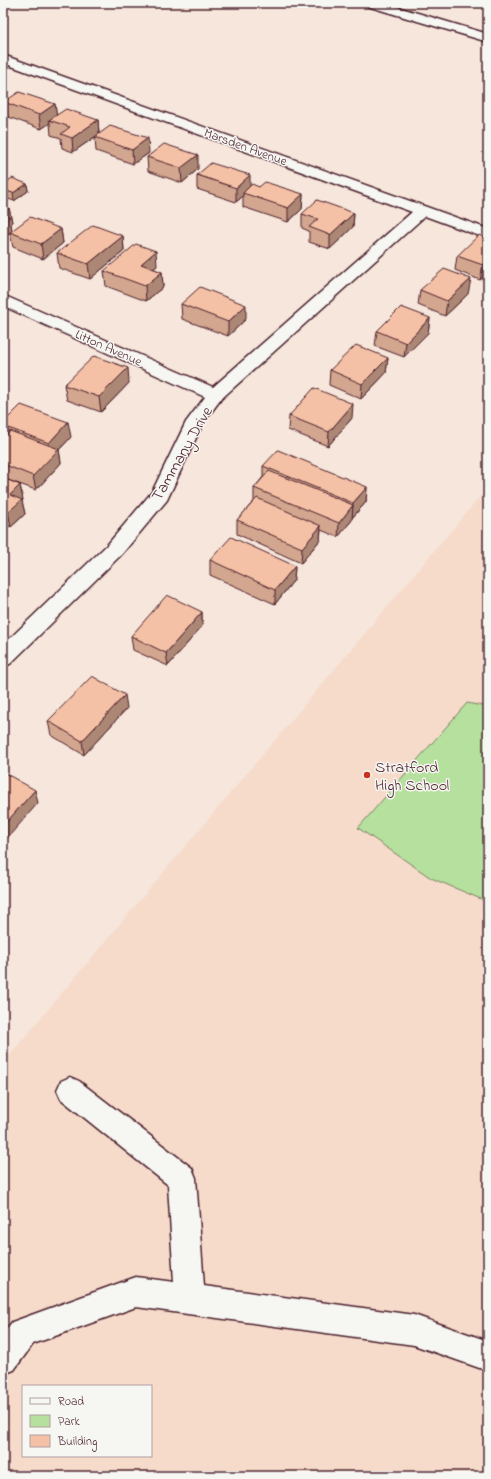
<svg xmlns="http://www.w3.org/2000/svg" width="491" height="1479" font-family="'Indie Flower',sans-serif">
<rect width="100%" height="100%" fill="#f6e6db"/>
<filter id="ink" filterUnits="userSpaceOnUse"><feTurbulence type="fractalNoise" baseFrequency=".025" numOctaves="2"/><feDisplacementMap in="SourceGraphic" scale="8" xChannelSelector="R" yChannelSelector="G"/><feConvolveMatrix kernelMatrix="1 2 1 2 8 2 1 2 1" color-interpolation-filters="sRGB"/></filter>
<g filter="url(#ink)">
<path fill="#f6dbcb" fill-rule="evenodd" d="M488,487v989h-485v-413zM23,1386h128v70h-128z"/>
<path fill="#b5e09d" stroke="#808064" d="M467,703l21,4v195l-57,-24 -73,-50z"/>
<g fill="none" stroke-linecap="round" stroke-linejoin="round">
<g stroke="#4a1f2b" stroke-width="3">
<g id="minor">
<path d="M365,3h19l104,31v8l-121,-36z"/>
<path d="M3,55l485,174v10l-63,-23 -204,183 -18,24 -36,77 -45,54 -112,110 -7,2v-21l105,-101 44,-52 34,-70 19,-25 -202,-91v-11l210,92 199,-175 -409,-149z"/>
<path d="M70,1077l9,4 113,87 4,10 8,108 210,29 74,26v30l-74,-26 -278,-38 -103,37 -19,26 -11,4v-40l9,-12 124,-45 38,5 -6,-97 -107,-86 -4,-9 4,-9z"/>
</g>
</g>
<use href="#minor" fill="#f6f6f2" fill-rule="evenodd"/>
</g>
<g fill="#d3a68f" stroke="#4a1f2b">
<path d="M7,92l1,7 47,5 1,12 42,4 1,14 50,19 -16,11 -37,-13 -1,-14 -22,15 -11,-4 -1,-10 -10,-3 -1,-12 -9,6 -35,-13 -2,-13 -1,1z"/>
<path d="M147,157l51,12 -16,14 -34,-12z"/>
<path d="M197,175l53,11 9,1 44,7 -1,15 -14,13 -45,-15v-11l-7,6 -39,-13z"/>
<path d="M27,184l1,7 -14,10 -11,-4v-12z"/>
<path d="M9,208l3,14 -1,1 1,8 49,-2 2,14 -20,16 -30,-12 -3,-14 -7,6z"/>
<path d="M354,213l-1,14 -23,22 -21,-7v-11l-7,-3v-14z"/>
<path d="M123,236l1,15 -34,28 -31,-11 -2,-15z"/>
<path d="M488,239v34l-8,7 -25,-10 2,-14z"/>
<path d="M157,266l-3,3 8,3 1,15 -17,14 -40,-15 -2,-15z"/>
<path d="M420,290l48,4 -23,22 -27,-11z"/>
<path d="M181,304l65,15 -18,17 -46,-17z"/>
<path d="M430,318l-2,15 -24,24 -29,-11 2,-15z"/>
<path d="M388,358l-2,15 -25,26 -32,-14 1,-15z"/>
<path d="M129,383l-28,29 -34,-12 -3,-15z"/>
<path d="M289,416l63,2 -24,28 -40,-16z"/>
<path d="M3,423l68,14 -12,13 2,13 -25,27 -28,-10 12,5 3,15 -1,1 3,13 -14,13 -8,-4v-84l1,-1 -1,-4z"/>
<path d="M263,466l104,21 -1,15 -14,16v2l-14,17 -17,-7 -1,10 -19,23 -64,-29v-14l17,-19v-13l9,-11z"/>
<path d="M210,560l85,6 -1,14 -19,24 -65,-29z"/>
<path d="M202,612v14l-34,40 -35,-16 -2,-14z"/>
<path d="M127,708l-43,47 -33,-20 -3,-14z"/>
</g>
<g fill="#ac8774" stroke="#4a1f2b">
<path d="M7,92l1,8 -4,2 -1,2v-9z"/>
<path d="M55,104l2,14 -8,2 1,3 -9,6 -2,-14z"/>
<path d="M98,120l1,14 -26,18 -1,-14z"/>
<path d="M148,138l1,15 -16,11 -1,-14z"/>
<path d="M198,155v14l-16,14 -1,-15z"/>
<path d="M250,175v15l-7,3v3l-7,6v-14z"/>
<path d="M27,184l1,7 -14,10 -1,-8z"/>
<path d="M303,194l-1,15 -14,13v-14z"/>
<path d="M9,208l3,14 -1,1 1,9h-2v1l-7,6v-26z"/>
<path d="M354,213l-1,14 -23,22v-14z"/>
<path d="M61,229l2,14 -20,16 -2,-15z"/>
<path d="M123,236l1,15 -34,28 -2,-15z"/>
<path d="M156,251l1,15 -15,13 -1,-15z"/>
<path d="M488,261v12l-8,7 3,-15z"/>
<path d="M162,272l1,15 -17,14 -1,-15z"/>
<path d="M471,279l-3,15 -23,22 2,-15z"/>
<path d="M246,305v14l-18,17v-14z"/>
<path d="M430,318l-2,15 -24,24 2,-14z"/>
<path d="M388,358l-2,15 -25,26 1,-15z"/>
<path d="M128,368l1,15 -28,29 -2,-15z"/>
<path d="M353,404l-1,14 -24,28 1,-14z"/>
<path d="M68,422l3,15 -12,13 2,13 -25,27 -3,-14 18,-20 -2,-13z"/>
<path d="M20,485l3,15 -1,1 3,13 -14,13 -3,-15 2,-17z"/>
<path d="M367,487l-1,15 -14,16 1,-15z"/>
<path d="M353,505l-1,15 -14,17 1,-14z"/>
<path d="M321,526l-1,14 -19,23 1,-15z"/>
<path d="M295,566l-1,14 -19,24v-14z"/>
<path d="M202,612v14l-34,40 -2,-13z"/>
<path d="M125,695l2,13 -43,47 -2,-14z"/>
<path d="M35,790l3,13 -35,40v-17z"/>
</g>
<g fill="#f5c1a6" stroke="#4a1f2b">
<path d="M3,91l4,1 -4,3z"/>
<path d="M19,92l36,12 -16,11 -35,-13z"/>
<path d="M66,109l32,11 -26,18 -11,-4 9,-7 -21,-7z"/>
<path d="M110,126l38,12 -16,12 -37,-13z"/>
<path d="M164,144l34,11 -17,13 -34,-11z"/>
<path d="M211,163l39,12 -14,13 -39,-13z"/>
<path d="M12,178l15,6 -14,9 -10,-3v-5z"/>
<path d="M265,182l38,12 -15,14 -45,-15 9,-9 7,3z"/>
<path d="M317,200l37,13 -24,22 -21,-8 9,-8 -16,-5z"/>
<path d="M3,206l6,2 -6,5z"/>
<path d="M3,215l7,2 -7,5z"/>
<path d="M30,217l31,12 -20,15 -31,-12z"/>
<path d="M93,225l30,11 -35,28 -31,-11z"/>
<path d="M479,235l9,4v22l-5,4 -26,-9z"/>
<path d="M136,244l20,7 -15,13 21,8 -17,14 -41,-15z"/>
<path d="M444,269l27,10 -24,22 -27,-11z"/>
<path d="M200,287l46,18 -18,17 -47,-18z"/>
<path d="M401,307l29,11 -24,25 -29,-12z"/>
<path d="M356,345l32,13 -26,26 -32,-14z"/>
<path d="M94,356l34,12 -29,29 -35,-12z"/>
<path d="M314,388l39,16 -24,28 -40,-16z"/>
<path d="M21,405l47,17 -19,21 -46,-17v-3z"/>
<path d="M10,431l49,18 -26,27 -30,-12v-25z"/>
<path d="M278,450l89,37 -14,16 -90,-37z"/>
<path d="M269,471l84,34 -14,18 -85,-35z"/>
<path d="M3,478l17,7 -10,10 12,5 -14,12 -5,-2z"/>
<path d="M257,498l64,28 -19,22 -65,-28z"/>
<path d="M231,537l64,29 -20,24 -65,-30z"/>
<path d="M167,595l35,17 -36,41 -35,-17z"/>
<path d="M92,676l33,19 -43,46 -34,-20z"/>
<path d="M3,772l32,18 -32,36z"/>
</g>
</g>
<circle fill="#c8321e" stroke="#f6f6f2" stroke-width="1.5" cx="367" cy="775" r="4"/>
<g text-anchor="middle" stroke-width="3" stroke-linejoin="round" paint-order="stroke">
<g font-size="13" fill="#4a1f2b" stroke="#f6f6f2">
<text transform="translate(246 146) rotate(20)" y="5">Marsden Avenue</text>
<text transform="translate(109 347) rotate(24)" y="5">Litton Avenue</text>
</g>
<g font-size="16" fill="#4a1f2b" stroke="#f6f6f2">
<text transform="translate(181 453) rotate(-60)" y="6">Tammany Drive</text>
</g>
<g font-size="16" fill="#4a1f2b" stroke="#f6f6f2" text-anchor="start">
<text x="375" y="772">Stratford<tspan x="375" dy="18">High School</tspan></text>
</g>
</g>
<rect width="491" height="1479" fill="none" stroke="#f6f6f2" stroke-width="16"/>
<rect x="8" y="8" width="475" height="1463" fill="none" stroke="#4a1f2b" stroke-width="1.5" filter="url(#ink)"/>
<rect x="22" y="1385" width="130" height="72" fill="#f6f6f2" stroke="#b1a0a2"/>
<rect x="30" y="1398" width="20" height="6" fill="#f6f6f2" stroke="#b1a0a2"/>
<text x="58" y="1405" font-size="12" fill="#4a1f2b">Road</text>
<rect x="30" y="1415" width="20" height="12" fill="#b5e09d" stroke="#b1a0a2"/>
<text x="58" y="1425" font-size="12" fill="#4a1f2b">Park</text>
<rect x="30" y="1435" width="20" height="12" fill="#f5c1a6" stroke="#b1a0a2"/>
<text x="58" y="1445" font-size="12" fill="#4a1f2b">Building</text>
</svg>
